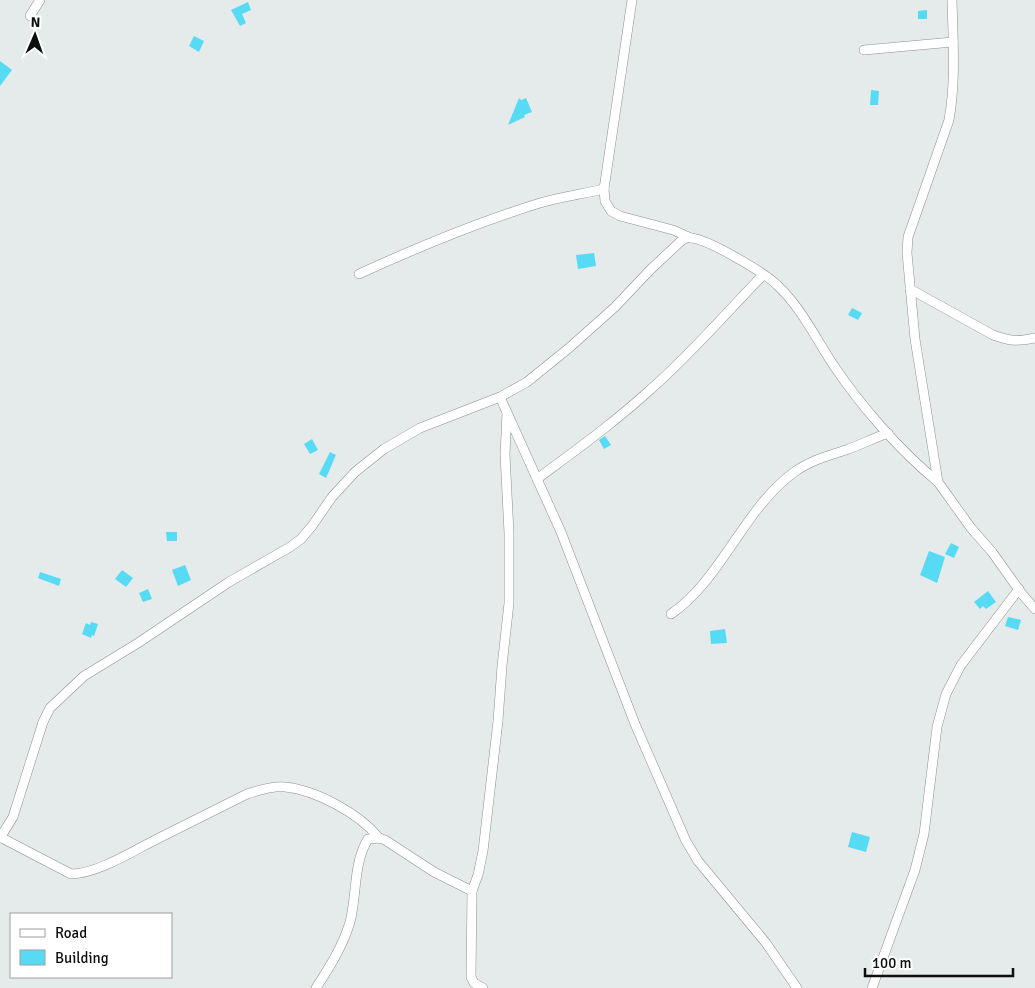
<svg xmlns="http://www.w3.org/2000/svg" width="1035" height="988" font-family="Signika,sans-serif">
<rect width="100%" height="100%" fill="#e4ebea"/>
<g fill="#57dbf5">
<path d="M248,2l3,8 -9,4 4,9 -6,3 -9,-16z"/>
<path d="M927,10v9h-9v-8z"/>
<path d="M194,36l10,5 -5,11 -10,-6z"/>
<path d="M0,61l12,9 -12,16z"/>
<path d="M871,90l8,1 -1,14h-8z"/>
<path d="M519,98l2,2 5,-2 6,14 -8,3 1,2 -17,8z"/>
<path d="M594,253l2,13 -18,3 -2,-14z"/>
<path d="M852,308l10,5 -4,7 -10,-5z"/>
<path d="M605,436l6,9 -7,4 -5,-9z"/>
<path d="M312,439l6,11 -8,4 -6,-10z"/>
<path d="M330,452l6,3 -10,23 -7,-4z"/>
<path d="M166,532h11v9h-10z"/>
<path d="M951,543l8,4 -5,11 -9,-4z"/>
<path d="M929,551l16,6 -8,26 -17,-8z"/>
<path d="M185,565l6,15 -13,6 -6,-16z"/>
<path d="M122,570l11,8 -7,9 -11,-8z"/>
<path d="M40,572l21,7 -2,7 -21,-8z"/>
<path d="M148,589l4,10 -9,3 -4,-9z"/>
<path d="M988,591l8,11 -10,7 -3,-3 -3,3 -6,-7z"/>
<path d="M1008,617l13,3 -3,10 -13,-4z"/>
<path d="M91,622l7,2 -4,12 -2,-1 -1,3 -9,-4 4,-11 4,2z"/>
<path d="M725,629l2,14 -16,1 -1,-13z"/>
<path d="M852,832l18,5 -4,15 -18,-5z"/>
</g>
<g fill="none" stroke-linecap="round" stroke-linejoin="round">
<g stroke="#8b9190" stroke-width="10">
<g id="minor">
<path d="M632,0l-28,189 1,12 6,10 9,5 53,14 18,8"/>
<path d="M952,0c1,40 4,81 -3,120l-41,117 -1,16 8,86 23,143 33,46 21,24 30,42 13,15"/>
<path d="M30,16l10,-16"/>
<path d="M864,50l89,-8"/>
<path d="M359,274c59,-27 119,-52 181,-71 21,-6 43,-9 64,-14"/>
<path d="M910,289l83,46c17,6 24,7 42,3"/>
<path d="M500,397l61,135 74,192 51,117 12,20 68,82 31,45"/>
<path d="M537,479c39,-29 78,-57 114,-90 40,-35 75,-76 112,-114"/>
<path d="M671,614c50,-34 73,-105 122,-141 16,-12 34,-17 53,-23 14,-5 28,-12 42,-17"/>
<path d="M0,837l71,37c26,0 62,-23 86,-35 30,-15 60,-30 90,-45 12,-4 26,-8 38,-7 31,3 75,27 94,51"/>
<path d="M0,838l13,-21 30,-95 7,-14 34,-32 54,-33 91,-61 61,-35 11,-8 11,-13 20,-29 23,-25 29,-23 36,-21 80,-31 27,-15 42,-34 46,-41 35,-37 31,-29c3,-2 6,-4 10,-3 17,1 74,35 86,47 24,22 39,54 57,81 27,40 66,85 104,116"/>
<path d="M316,988c13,-20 27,-42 34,-66 7,-26 3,-59 18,-83l11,-1 6,2 49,32 38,19"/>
<path d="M483,988l-9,-5 -3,-6 1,-86 6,-16 5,-24 15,-130 4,-55 7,-63v-70l-4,-79 2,-41"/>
<path d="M872,988l43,-118 9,-36 13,-107 9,-33 15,-29 58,-76"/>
</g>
</g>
<use href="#minor" stroke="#fff" stroke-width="9"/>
</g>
<rect x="10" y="913" width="162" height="65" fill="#ffffff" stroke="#9e9f9f"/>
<rect x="20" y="929" width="25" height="8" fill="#ffffff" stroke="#9e9f9f"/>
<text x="55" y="938" font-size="15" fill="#0c0f0e">Road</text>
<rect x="20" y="950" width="25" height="15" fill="#57dbf5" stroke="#9e9f9f"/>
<text x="55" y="963" font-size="15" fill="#0c0f0e">Building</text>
<g transform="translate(35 35) rotate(2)" stroke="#ffffff" stroke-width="4" paint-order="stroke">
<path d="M0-4L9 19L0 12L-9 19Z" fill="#0c0f0e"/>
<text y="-8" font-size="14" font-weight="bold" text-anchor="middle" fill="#0c0f0e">N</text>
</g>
<path d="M865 968v8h148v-8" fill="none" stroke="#0c0f0e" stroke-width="2.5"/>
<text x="872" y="968" font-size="15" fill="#0c0f0e" stroke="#ffffff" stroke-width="4" paint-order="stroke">100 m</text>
</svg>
